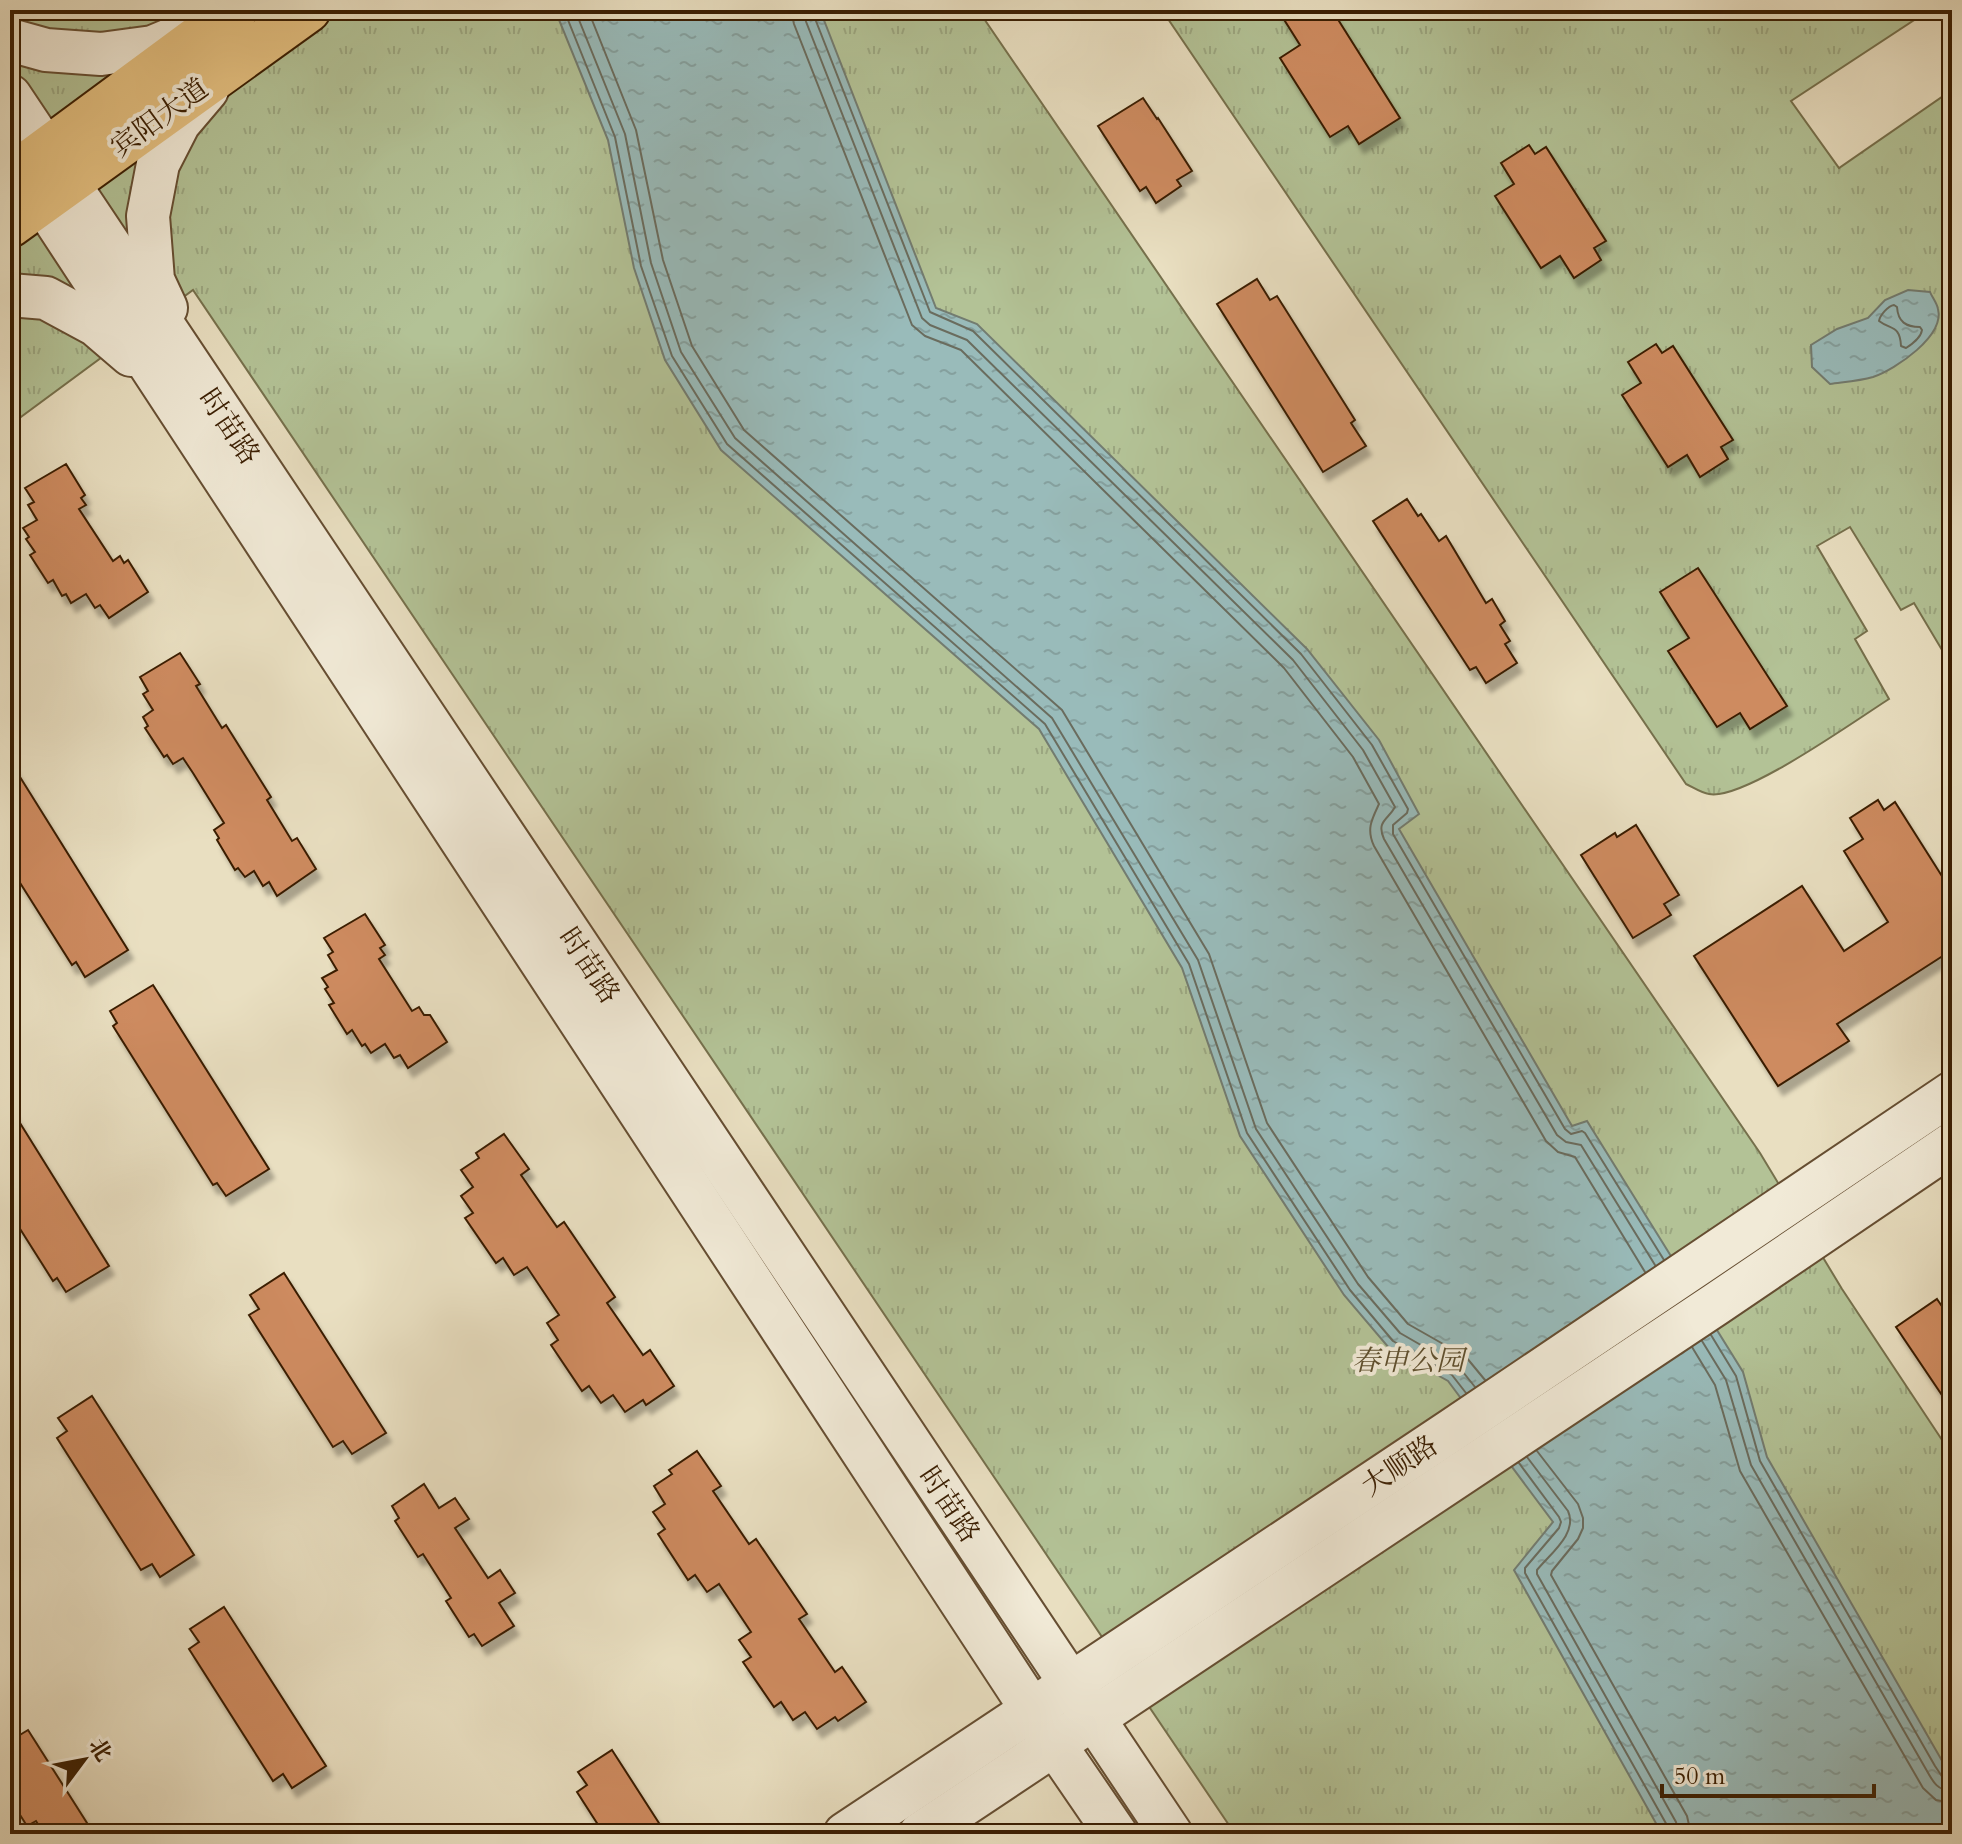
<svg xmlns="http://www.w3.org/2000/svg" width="1962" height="1844" font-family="Cardo,'Noto Serif SC',serif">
<defs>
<pattern id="grass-tufts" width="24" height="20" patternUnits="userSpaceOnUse" patternTransform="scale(2)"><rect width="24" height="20" fill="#b3c296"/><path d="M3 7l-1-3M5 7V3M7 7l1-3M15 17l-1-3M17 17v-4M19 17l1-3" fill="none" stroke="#9ba680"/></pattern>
<pattern id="water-ripples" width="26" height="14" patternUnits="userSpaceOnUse" patternTransform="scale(2)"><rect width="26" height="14" fill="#99bbba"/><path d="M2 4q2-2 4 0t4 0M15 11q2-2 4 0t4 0" fill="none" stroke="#85a09e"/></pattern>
<filter id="shadow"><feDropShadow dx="5" dy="9" stdDeviation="2" flood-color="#0004"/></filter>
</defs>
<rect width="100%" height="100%" fill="#e9dfc1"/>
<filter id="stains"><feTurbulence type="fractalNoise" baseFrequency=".0025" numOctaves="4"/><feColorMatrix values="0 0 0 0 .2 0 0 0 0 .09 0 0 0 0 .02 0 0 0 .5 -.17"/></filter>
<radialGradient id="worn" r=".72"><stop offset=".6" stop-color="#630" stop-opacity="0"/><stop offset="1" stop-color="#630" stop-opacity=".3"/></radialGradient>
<g fill="url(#grass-tufts)" stroke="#76704c" stroke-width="2">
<path d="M10,10h968l782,1143 82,136 110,166v379h-717l-1042,-1544 -183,135z"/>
<path d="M1162,10h790v3l-9,-3 -18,3 -134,88 48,67 113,-78v568l-4,2 -34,-57 -13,7 -51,-83 -33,19 50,85 -12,8 34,60c-33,21 -146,102 -180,95 -8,-1 -16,-7 -23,-10z"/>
</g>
<g fill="url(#water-ripples)" stroke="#737c70" stroke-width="2">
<path d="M555,10h265l116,298 41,16 330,325 72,91 40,74 -20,15 173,297 15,-5 156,251 24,85 185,321v56h-290l-148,-264 39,-48 -105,-141 -59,-33 -45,-53 -104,-159 -58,-168 -143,-239 -318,-279 -56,-90 -31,-92 -26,-128z"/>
<path d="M1908,290l22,2c2,5 7,11 8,17 7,27 -42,60 -65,68 -14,4 -29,5 -43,7l-18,-17 -1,-22 26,-16 31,-11 17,-18z"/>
</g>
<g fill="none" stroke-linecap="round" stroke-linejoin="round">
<g stroke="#6a6c5e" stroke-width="2">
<path d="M564,10l51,127 26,129 31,90 55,88 318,280 144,240 58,169 103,157 43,51 59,34 14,18"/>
<path d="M575,10l50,124 26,129 30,89 54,86 317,280 146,242 58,169 102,155 42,49 59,34 16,20"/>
<path d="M588,10l48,120 27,130 29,86 52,84 318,280 147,244 58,169 101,154 40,47 58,33 19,23"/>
<path d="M791,10l3,14 118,301 13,11 36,14 323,318 69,89 26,47c-7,15 -13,25 -5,42l172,295 12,11 17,5 70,115"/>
<path d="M803,10l2,9 117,299 8,7 37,15 326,320 70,90 32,57c-7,13 -19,14 -11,32l173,296 9,7 15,3 74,120"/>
<path d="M814,10v6l116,296 43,19 328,323 71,91 36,64 -1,4 -14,12v9l172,295 6,5 11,-3 3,2 79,127"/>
<path d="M1894,305l3,2c1,15 9,20 23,20l2,3c-1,8 -10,14 -16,18l-5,-2c-1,-21 -10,-16 -22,-25 1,-6 9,-15 15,-16z"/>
<path d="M1711,1335l25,41 24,85 175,305 8,12 9,3"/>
<path d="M1702,1341l24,39 25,85 176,306c6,11 11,20 25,20"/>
<path d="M1692,1347l23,38 25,86 183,317 13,12 16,3"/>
<path d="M1537,1451l41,53 5,14v10l-5,11 -26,32 -1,4 136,241 4,18"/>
<path d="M1527,1457l41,54c10,22 -17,42 -31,59v4l139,248 3,12"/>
<path d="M1519,1463l40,54 2,5 -2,6 -34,40v5l143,254 1,7"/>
</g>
</g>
<g fill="#ce8b61" stroke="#3a1e02" stroke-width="2" filter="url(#shadow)">
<path d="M1278,10h54l68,108 -41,26 -11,-18 -18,11 -50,-79 20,-13z"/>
<path d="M1143,98l14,21 1,-1 34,53 -15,9 4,6 -25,17 -10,-16 -6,4 -42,-65z"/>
<path d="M1529,145l6,9 11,-7 60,94 -12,7 7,12 -27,18 -14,-22 -19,12 -46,-72 19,-12 -13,-21z"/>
<path d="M1257,279l13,21 7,-4 78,124 -4,3 15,23 -43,26 -106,-168z"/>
<path d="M1656,344l6,9 11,-7 60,94 -12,7 7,12 -28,18 -13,-22 -19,12 -46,-72 19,-12 -13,-21z"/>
<path d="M66,464l19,31 -4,3 5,7 -7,4 34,52 7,-5 4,7 4,-3 20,32 -39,26 -9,-13 -5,3 -9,-14 -15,9 -5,-9 -4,2 -9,-16 -5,3 -18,-28 5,-3 -9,-13 3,-2 -6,-9 14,-8 -9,-15 6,-3 -9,-14z"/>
<path d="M1407,499l11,17 3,-2 18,27 7,-5 40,67 6,-4 13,22 -5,4 10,16 -5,3 12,19 -31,20 -10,-16 -6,3 -97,-149z"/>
<path d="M1698,568l89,138 -37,23 -10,-16 -23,14 -49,-76 21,-13 -29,-46z"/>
<path d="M180,653l20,31 -4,2 26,42 4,-3 45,72 -4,3 25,41 5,-3 19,31 -39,27 -8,-14 -6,4 -9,-15 -9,6 -7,-9 -3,2 -18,-30 2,-2 -5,-8 10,-7 -31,-50 -10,-15 -10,6 -6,-9 -3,2 -19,-29 3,-2 -5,-9 10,-7 -10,-16 5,-3 -8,-14z"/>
<path d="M10,761l118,189 -43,27 -9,-15 -4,3 -62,-98z"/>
<path d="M1878,800l6,10 11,-8 57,90v58l-115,74 12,17 -71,45 -84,-130 108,-70 42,65 44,-29 -44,-71 19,-12 -13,-21z"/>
<path d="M1636,825l43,70 -15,9 7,11 -38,23 -52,-83 34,-22 2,4z"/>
<path d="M365,914l20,31 -5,3 5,7 -6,4 33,52 7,-4 5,8h6l17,27 -39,26 -8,-13 -6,3 -9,-14 -14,9 -6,-9 -3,2 -10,-16 -5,4 -18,-29 5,-2 -9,-14 3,-2 -6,-9 15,-8 -9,-15 5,-3 -9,-14z"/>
<path d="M153,985l116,184 -43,27 -9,-13 -4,2 -100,-159 4,-3 -7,-12z"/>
<path d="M10,1107l99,159 -43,26 -9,-14 -4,3 -43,-68z"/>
<path d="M504,1134l25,35 -8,6 36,52 7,-5 51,75 -8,6 36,52 7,-5 24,36 -28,19 -3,-5 -18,12 -12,-17 -12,8 -12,-17 -7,5 -31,-46 7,-5 -11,-17 12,-8 -32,-48 -13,8 -11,-17 -7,5 -31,-45 8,-5 -12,-17 12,-9 -12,-17 18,-12 -3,-5z"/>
<path d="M284,1273l102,160 -34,21 -9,-13 -10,6 -84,-132 10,-6 -9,-14z"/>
<path d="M1937,1299l15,22v89l-56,-83z"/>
<path d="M92,1396l102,159 -34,22 -8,-13 -11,6 -84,-132 10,-7 -9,-13z"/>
<path d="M697,1451l24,35 -8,5 36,53 7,-5 51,75 -8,5 36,53 7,-5 24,35 -28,19 -3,-4 -18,12 -12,-17 -12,8 -12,-18 -7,5 -31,-45 8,-5 -12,-17 12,-8 -32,-48 -12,8 -12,-17 -7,5 -30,-46 7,-5 -12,-17 12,-8 -11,-18 18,-12 -3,-4z"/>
<path d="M424,1484l15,24 16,-10 14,21 -14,9 33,50 12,-8 15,23 -16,10 15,23 -32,20 -8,-12 -5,3 -23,-36 5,-3 -28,-44 -5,3 -23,-36 4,-3 -7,-12z"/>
<path d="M224,1607l102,159 -34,22 -9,-14 -10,7 -84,-132 10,-7 -9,-13z"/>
<path d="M28,1730l66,104h-50l-8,-13 -9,5 -17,-27v-58z"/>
<path d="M612,1750l54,84h-62l-27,-42 10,-7 -9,-13z"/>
</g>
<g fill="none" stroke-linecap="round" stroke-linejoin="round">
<g stroke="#664e32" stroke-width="46">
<g id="minor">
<path d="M10,40l36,10 55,4 52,-7 48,-20"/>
<path d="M10,96l1161,1738"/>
<path d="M24,173l1031,1572 61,89"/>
<path d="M10,295l36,3 50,27 35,30"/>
<path d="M166,308l-13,-28 -5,-64 10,-52 21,-41 28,-33"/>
<path d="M845,1834l607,-404 500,-337"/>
<path d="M920,1834l796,-530 236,-160"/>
</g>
</g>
<g stroke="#3a1e02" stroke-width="48">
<g id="highway">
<path d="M10,177l226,-167"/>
<path d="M10,225l298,-215"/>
</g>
</g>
<use href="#minor" stroke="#f1ead7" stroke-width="42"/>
<use href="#highway" stroke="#e4c080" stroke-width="44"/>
</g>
<g text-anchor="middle" stroke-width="8" stroke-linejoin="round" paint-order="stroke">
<g font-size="28" fill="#3a1e02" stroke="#f1ead7">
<text transform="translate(159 117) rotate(-36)" y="10">宾阳大道</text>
<text transform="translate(230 426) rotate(56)" y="10">时苗路</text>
<text transform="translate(590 965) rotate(56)" y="10">时苗路</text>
<text transform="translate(1399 1465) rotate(-34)" y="10">大顺路</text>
<text transform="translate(950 1504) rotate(56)" y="10">时苗路</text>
</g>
<g font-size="28" font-style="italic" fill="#5e4f2e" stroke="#f1ead7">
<text x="1408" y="1370">春申公园</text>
</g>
</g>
<rect width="1962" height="1844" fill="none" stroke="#e9dfc1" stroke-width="40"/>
<rect x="12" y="12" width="1938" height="1820" fill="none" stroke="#3a1e02" stroke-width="4"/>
<rect x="20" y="20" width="1922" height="1804" fill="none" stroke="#3a1e02" stroke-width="2"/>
<g transform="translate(84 1760) rotate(58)" stroke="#f1ead7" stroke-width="6" paint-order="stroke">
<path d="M0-6L14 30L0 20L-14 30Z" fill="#3a1e02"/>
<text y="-12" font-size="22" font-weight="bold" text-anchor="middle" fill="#3a1e02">北</text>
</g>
<path d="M1662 1784v12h212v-12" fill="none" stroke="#3a1e02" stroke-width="4"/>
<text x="1674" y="1784" font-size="24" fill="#3a1e02" stroke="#f1ead7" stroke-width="6" paint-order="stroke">50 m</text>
<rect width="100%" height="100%" filter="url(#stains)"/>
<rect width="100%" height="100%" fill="url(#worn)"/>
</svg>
